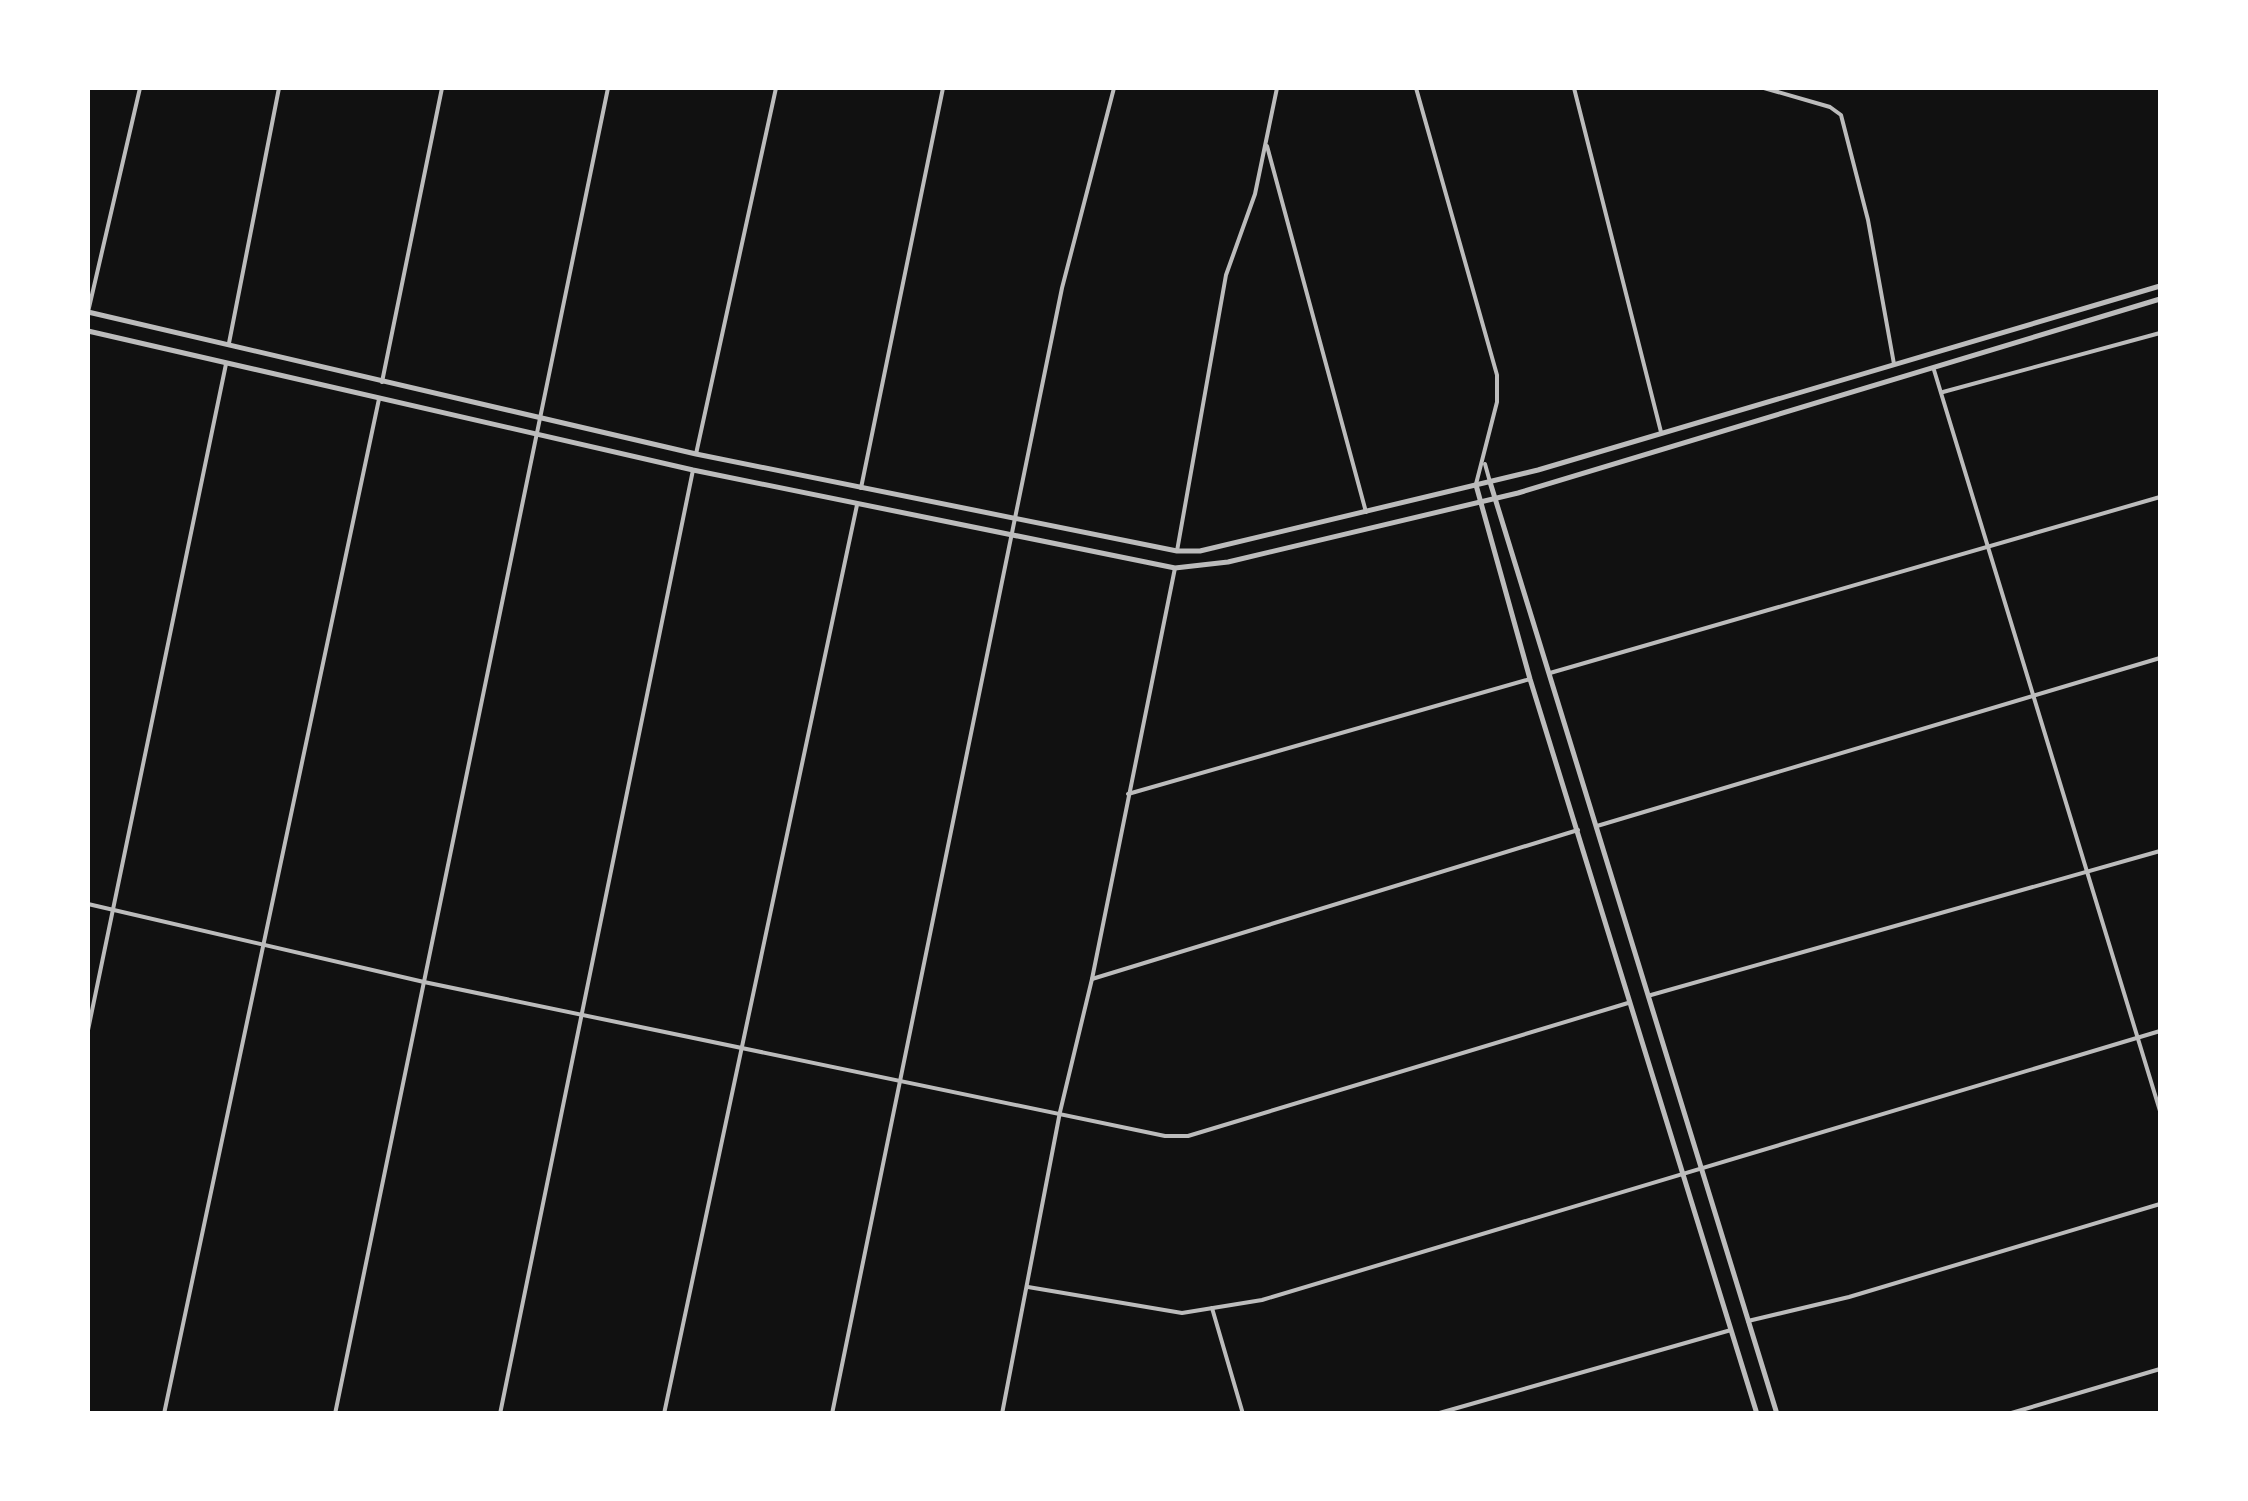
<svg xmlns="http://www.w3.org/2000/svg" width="2248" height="1501" font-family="'Source Sans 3',sans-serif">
<rect width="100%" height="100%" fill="#111"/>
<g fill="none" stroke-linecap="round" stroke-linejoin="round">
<g stroke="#bcbcbc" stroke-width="4">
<path d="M1416,88l81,287v27l-21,82"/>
<path d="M1574,88l87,344"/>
<path d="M1764,88l66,19 11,8 27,105 26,144"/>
<path d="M1267,146l99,366"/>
<path d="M88,312l52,-224"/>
<path d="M229,343l50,-255"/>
<path d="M1934,370l226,741"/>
<path d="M382,382l60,-294"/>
<path d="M1943,392l217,-59"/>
<path d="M696,454l80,-366"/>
<path d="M1485,464l5,18"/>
<path d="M861,488l82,-400"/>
<path d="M1177,551l49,-276 29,-81 22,-106"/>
<path d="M1550,673l610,-176"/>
<path d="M1128,794l402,-115"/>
<path d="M1597,826l563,-168"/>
<path d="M88,904l336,78 741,154h23l440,-133"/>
<path d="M1092,979l486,-149"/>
<path d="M1651,995l509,-144"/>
<path d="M88,1030l138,-666"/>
<path d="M1028,1287l154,26 80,-13 898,-269"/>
<path d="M1212,1308l31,106"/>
<path d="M1748,1321l101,-24 311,-93"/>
<path d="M164,1414l215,-1015"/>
<path d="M335,1414l273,-1326"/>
<path d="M500,1414l193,-944"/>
<path d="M664,1414l193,-909"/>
<path d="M832,1414l230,-1126 52,-200"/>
<path d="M1002,1414l58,-302 32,-133 83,-411"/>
<path d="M1436,1414l295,-84"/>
<path d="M2008,1414l152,-45"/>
</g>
<g stroke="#bcbcbc" stroke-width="5">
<path d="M88,312l608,142 481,97h23l338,-81 622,-184"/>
<path d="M88,331l605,139 482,98 53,-6 290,-69 642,-194"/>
<path d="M1490,482l287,932"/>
<path d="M1476,485l54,194 227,735"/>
</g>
</g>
<rect width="2248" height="1501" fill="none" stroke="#ffffff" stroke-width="180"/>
</svg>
